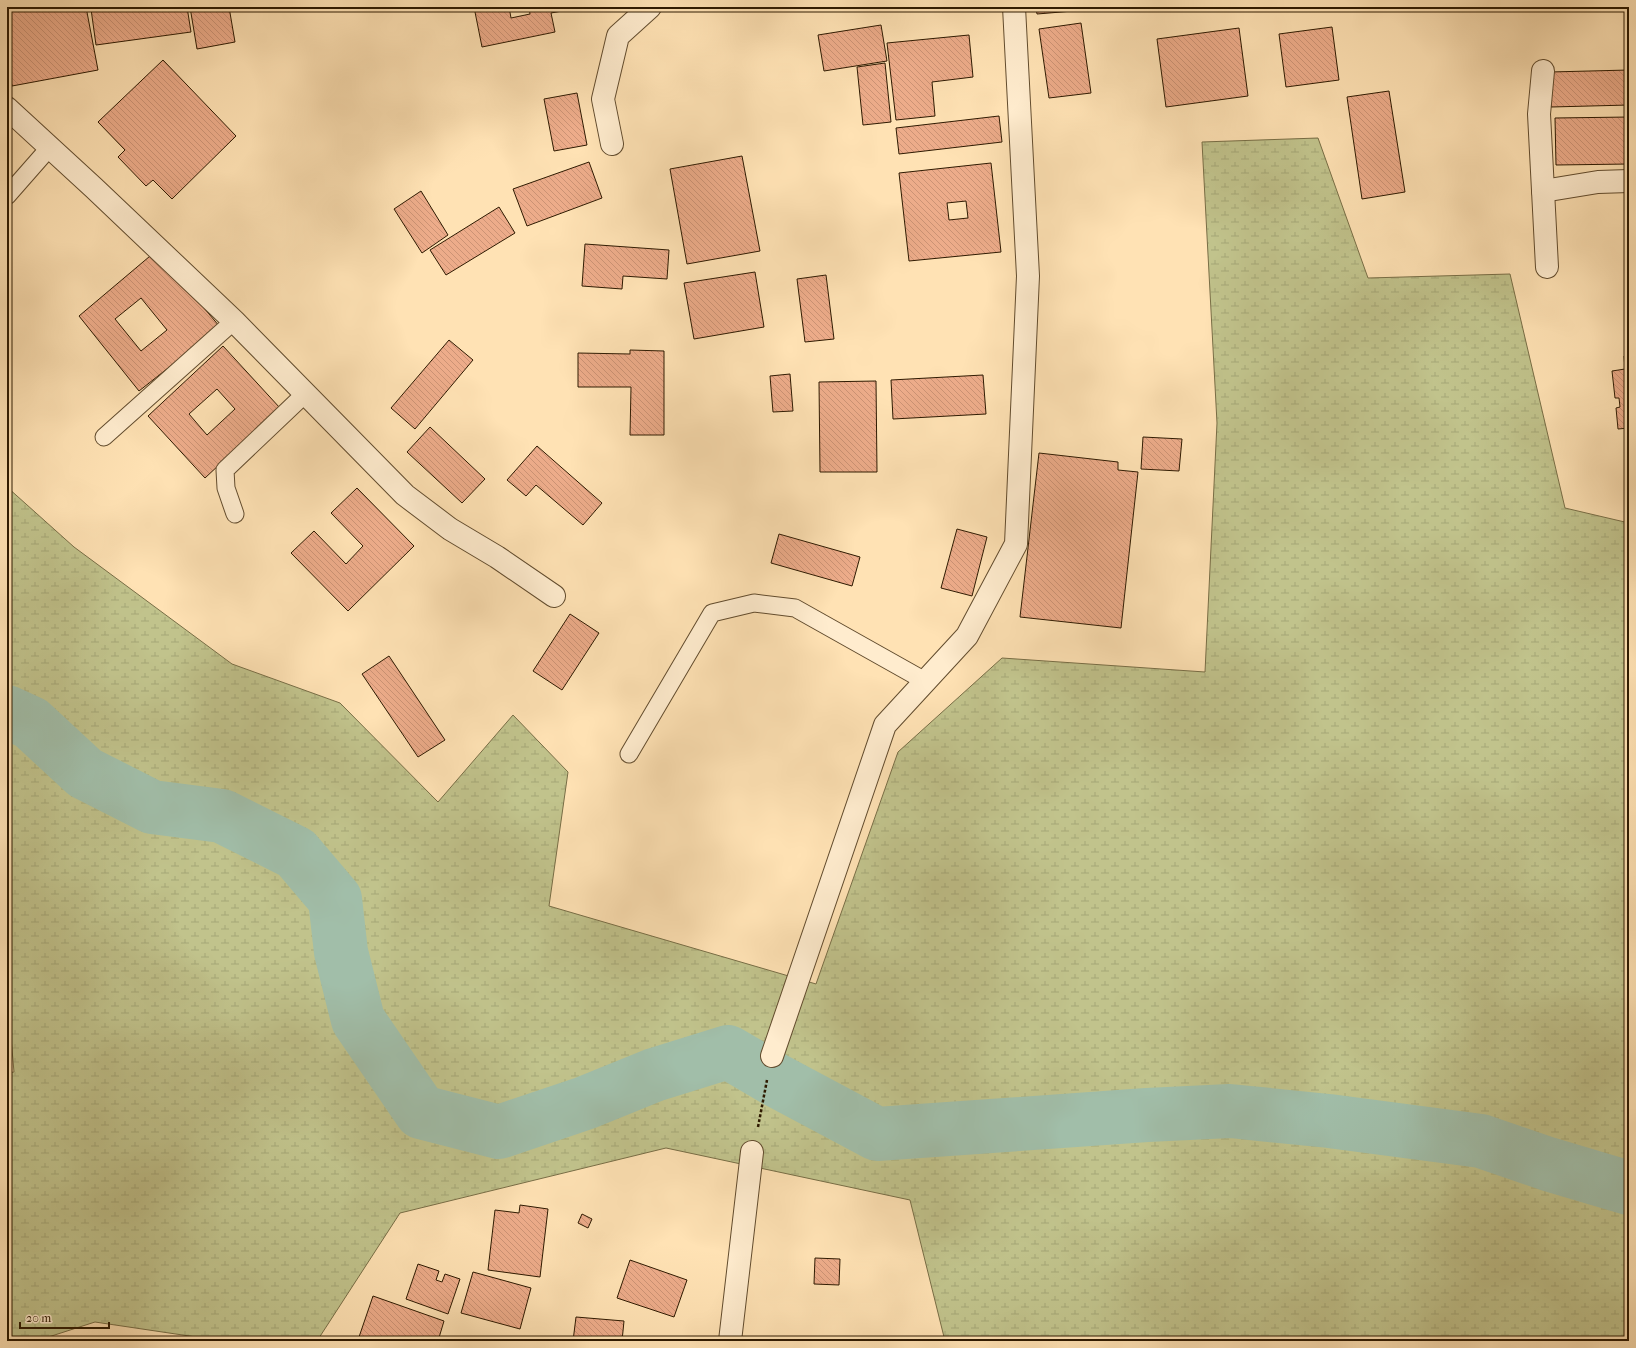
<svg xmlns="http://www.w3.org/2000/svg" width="1636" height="1348" font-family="'IM FELL French Canon',serif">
<defs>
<pattern id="wetland-marsh" width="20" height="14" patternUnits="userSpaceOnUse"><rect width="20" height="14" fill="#c1c38c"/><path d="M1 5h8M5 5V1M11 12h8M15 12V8" fill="none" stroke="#a6a777"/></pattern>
<pattern id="building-back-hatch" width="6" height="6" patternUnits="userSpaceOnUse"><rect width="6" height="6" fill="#edac8a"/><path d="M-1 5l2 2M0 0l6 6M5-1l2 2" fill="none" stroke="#cc9375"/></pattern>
</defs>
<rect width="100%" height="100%" fill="#ffe2b4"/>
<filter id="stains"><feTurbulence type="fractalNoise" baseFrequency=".005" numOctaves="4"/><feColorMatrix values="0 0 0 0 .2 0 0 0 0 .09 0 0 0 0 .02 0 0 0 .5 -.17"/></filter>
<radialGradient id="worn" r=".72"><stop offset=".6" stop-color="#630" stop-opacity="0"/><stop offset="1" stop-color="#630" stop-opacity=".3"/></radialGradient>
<path fill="url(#wetland-marsh)" stroke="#786e46" d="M1318,138l50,140 142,-4 55,234 64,15v818h-684l-35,-141 -244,-52 -266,65 -83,128h-94l-128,-19 -59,19h-29v-268l7,-1 -7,-80v-505l67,60 158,117 108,39 98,99 75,-87 55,57 -19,134 267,78 82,-232 104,-94 203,14 12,-249 -15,-281z"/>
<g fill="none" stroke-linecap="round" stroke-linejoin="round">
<path stroke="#a1bea9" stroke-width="54" d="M7,712l24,11 54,50 67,34 70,9 74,37 39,46 6,53 17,68 63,92 78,20 86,-29 69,-28 74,-23 46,27 103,55 270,-19 83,-4 99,10 152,20 67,23 81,24"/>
</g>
<g fill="url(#building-back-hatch)" stroke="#2e1a01" fill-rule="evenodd">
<path d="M7,7h79l12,63 -86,16 -5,-24z"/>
<path d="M106,7h81l4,25 -95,13 -5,-36z"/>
<path d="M190,7h39l6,35 -38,7z"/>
<path d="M474,7h35l2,11 19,-4 -1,-7h44v2l-22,4 4,19 -73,15z"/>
<path d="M1036,7h37v4l-36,3z"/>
<path d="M1081,23l10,70 -42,5 -10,-69z"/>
<path d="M881,25l6,36 -63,10 -6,-36z"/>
<path d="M1332,27l7,53 -53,7 -7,-53z"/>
<path d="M1239,28l9,68 -82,11 -9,-68z"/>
<path d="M969,35l4,42 -41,5 3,34 -39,4 -9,-77z"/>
<path d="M163,60l73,76 -64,63 -19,-19 -7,6 -28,-29 7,-7 -27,-28z"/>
<path d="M885,63l6,59 -28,3 -6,-58z"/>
<path d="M1629,70v35l-78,2 -1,-35z"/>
<path d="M1389,91l16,101 -43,7 -15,-102z"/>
<path d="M577,93l10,52 -33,6 -10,-52z"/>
<path d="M999,116l3,26 -103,12 -3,-26z"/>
<path d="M1629,117v47l-73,1 -1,-47z"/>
<path d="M742,156l18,95 -73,13 -17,-95z"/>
<path d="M589,162l13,36 -75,28 -14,-37z"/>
<path d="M991,163l10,89 -92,9 -10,-88zM966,201l2,17 -19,2 -2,-17z"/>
<path d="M421,191l27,44 -26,18 -28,-44z"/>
<path d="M499,207l16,26 -69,42 -16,-25z"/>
<path d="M585,244l84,6 -2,29 -44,-3 -1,13 -40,-3z"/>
<path d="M156,251l64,76 -81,64 -60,-75zM141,298l26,32 -26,21 -26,-32z"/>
<path d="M755,272l9,55 -70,12 -10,-56z"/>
<path d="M826,275l8,64 -29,3 -8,-63z"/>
<path d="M449,340l24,20 -58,69 -24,-21z"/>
<path d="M223,346l57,62 -75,70 -57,-62zM217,389l18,20 -28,26 -18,-21z"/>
<path d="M630,350l34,1v84h-34l1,-48h-53v-34l52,1z"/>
<path d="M1624,356h5v72l-11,1 -2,-21 4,-1 -1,-9h-4l-3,-27 13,-2z"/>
<path d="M790,374l3,37 -20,1 -3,-36z"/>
<path d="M983,375l3,39 -93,5 -2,-39z"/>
<path d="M876,381l1,91h-57l-1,-90z"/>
<path d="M430,427l55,52 -23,24 -55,-51z"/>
<path d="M1143,437l39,2 -3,32 -38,-2z"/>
<path d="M537,446l65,57 -19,22 -47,-40 -10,11 -19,-16z"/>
<path d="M1039,453l79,9v8l20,2 -17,156 -101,-11z"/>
<path d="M357,488l57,58 -66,65 -57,-58 23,-22 32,33 17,-18 -32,-33z"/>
<path d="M957,529l30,8 -15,59 -31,-8z"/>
<path d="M779,534l81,23 -8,29 -81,-23z"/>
<path d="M570,614l29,19 -37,57 -29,-19z"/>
<path d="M389,656l56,84 -27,17 -56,-83z"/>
<path d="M520,1205l28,4 -8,68 -52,-7 7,-60 24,3z"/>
<path d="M582,1214l10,5 -4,9 -10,-5z"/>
<path d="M815,1258l25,1 -1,26 -25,-1z"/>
<path d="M630,1260l57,20 -13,37 -57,-19z"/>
<path d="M418,1264l21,7 -3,9 6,2 3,-8 15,5 -12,35 -42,-15z"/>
<path d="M473,1272l58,16 -11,41 -59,-16z"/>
<path d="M373,1296l71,25 -6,20h-67l-12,-4z"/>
<path d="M576,1317l48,4 -2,20h-49z"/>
</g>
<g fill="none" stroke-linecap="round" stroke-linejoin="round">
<g stroke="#624c2e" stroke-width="19">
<g id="service">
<path d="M7,196l43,-49"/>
<path d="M104,437l130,-116"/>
<path d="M235,514l-9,-26 -1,-18 81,-77"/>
<path d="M629,754l83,-141 42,-10 41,5 130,73"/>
</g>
</g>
<g stroke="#624c2e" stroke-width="24">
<g id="minor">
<path d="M1543,71l-4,43 8,153"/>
<path d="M7,108l87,80 140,133 171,174 45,34 47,28 57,39"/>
<path d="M612,144l-9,-45 15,-63 32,-29"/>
<path d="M1543,191l55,-9 31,-1"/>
<path d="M772,1056l113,-331 82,-89 49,-92 12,-268 -14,-269"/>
<path d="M730,1341l22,-189"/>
</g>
</g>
<path stroke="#2e1a01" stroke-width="2.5" stroke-dasharray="3 2" stroke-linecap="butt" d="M758,1127l9,-47"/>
<use href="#service" stroke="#ffecce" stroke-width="17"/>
<use href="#minor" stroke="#ffecce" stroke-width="22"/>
</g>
<rect width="1636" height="1348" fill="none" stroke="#ffe2b4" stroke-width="24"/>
<rect x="8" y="8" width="1620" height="1332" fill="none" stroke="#2e1a01" stroke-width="2"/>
<rect x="12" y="12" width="1612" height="1324" fill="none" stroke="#2e1a01"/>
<path d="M20 1322v6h89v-6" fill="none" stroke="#2e1a01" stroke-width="2"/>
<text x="26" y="1322" font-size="12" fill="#2e1a01" stroke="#ffecce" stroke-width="3" paint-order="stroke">20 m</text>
<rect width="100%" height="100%" filter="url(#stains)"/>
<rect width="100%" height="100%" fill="url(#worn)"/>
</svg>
